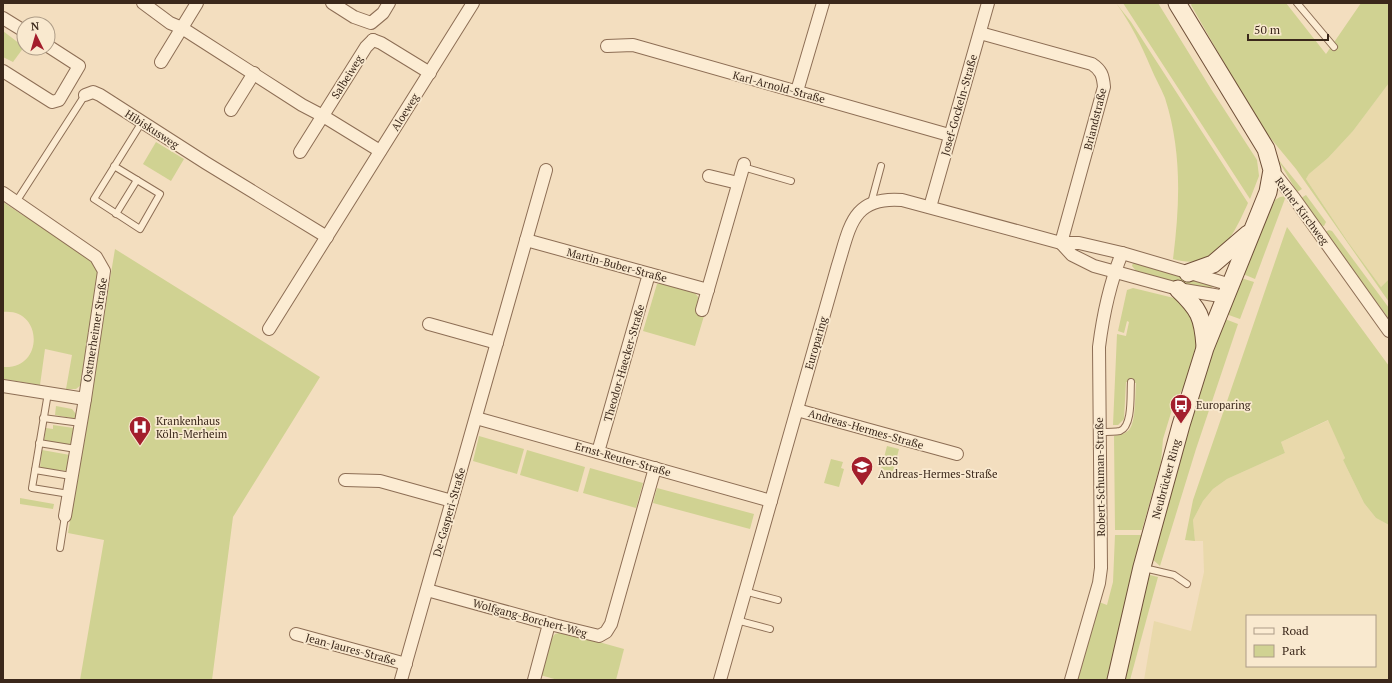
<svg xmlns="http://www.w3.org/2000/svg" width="1392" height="683" font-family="'PT Serif',serif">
<rect width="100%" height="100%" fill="#f3debf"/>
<g fill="#e9d9ab" fill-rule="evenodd">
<path d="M1389,83v196l-8,8 -33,-45 -42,-63 3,-5 19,-16 25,-27z"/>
<path d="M1329,420l16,38 -2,2 21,43 12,15 13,7v155h-245l10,-59 37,10 13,-59 -1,-31h-8l-2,-21 10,-19 10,-12 14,-10 58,-26 -4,-11zM1247,616h128v50h-128z"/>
</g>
<g fill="#d0d292">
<path d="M1116,3l15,19 117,181c-15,33 -31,69 -75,56 7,-55 9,-108 -8,-161 -4,-10 -10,-20 -14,-30 -10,-24 -20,-44 -35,-65z"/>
<path d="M1123,3h35l53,86 46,71 2,16 -9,23z"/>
<path d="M1192,3h94l40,51 35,-51h28v80l-36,48 -25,27 -19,16 -3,5 42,63 33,45 8,-8v23l-93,-133 -37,-45 -68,-119z"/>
<path d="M3,31l21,16 -11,15 -10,-5z"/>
<path d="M156,142l28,17 -13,22 -28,-17z"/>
<path d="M1277,158l25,31 -5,3z"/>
<path d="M1306,195l20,27 -2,4 -4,-1 -19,-27z"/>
<path d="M1286,196l-31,83 -12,-5 32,-74 5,-3z"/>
<path d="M3,202l21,14 2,-3 71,52 2,10 -18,110 -5,4h-10l6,-34 -27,-6 -5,36 -37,-6v-12c41,3 41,-59 0,-55z"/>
<path d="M1287,227l102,139v159l-13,-7 -12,-15 -21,-43 2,-2 -17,-38 -47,22 4,11 -58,26 -14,10 -10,12 -10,19 2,21 -10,-1 8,-40z"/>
<path d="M1329,230l3,1 57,77v11l-64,-87z"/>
<path d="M115,249l205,128 -87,140 -21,163h-132l24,-140 -36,-7z"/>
<path d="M1133,263l80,22 -4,7 -72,-20 -5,-6z"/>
<path d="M1241,278l13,4 -14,37 -14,-5z"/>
<path d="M662,283c10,2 37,5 37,18 0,4 -2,9 -3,12l8,3 -9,30 -52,-15 14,-47z"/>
<path d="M1133,288l41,10 12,9 8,12 4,25 -13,41 -11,18 -11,36 -2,23 -19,68h-27l-1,-94c5,-1 11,-2 15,-6 7,-8 6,-35 7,-47l-10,-1 -2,37 -6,6h-5l4,-91 9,2 3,-14 -2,-1 -3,12 -6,-2 9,-41z"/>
<path d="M1225,319l13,5 -42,125 -36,117 -10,-9 56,-194 6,-9z"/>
<path d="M56,406l16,3 4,5v5l-21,-4z"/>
<path d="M53,425l21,3 -3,17 -27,-4 2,-13 7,1z"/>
<path d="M479,436l45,13 -7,25 -44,-13z"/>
<path d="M887,446l12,3 -6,23 -12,-3z"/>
<path d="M42,450l28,5 -3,16 -27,-3z"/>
<path d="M527,450l58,17 -7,25 -58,-17z"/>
<path d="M831,459l12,3 -2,6 3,1 -5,18 -15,-4z"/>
<path d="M590,468l53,15 -7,25 -53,-15z"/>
<path d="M657,488l97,26 -4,15 -97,-26z"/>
<path d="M20,498l34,6 -1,5 -33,-5z"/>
<path d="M1115,535h27l-34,145h-30l21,-78 8,3 6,-23z"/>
<path d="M1146,574l12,3 -28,103h-11z"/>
<path d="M563,632l61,17 -8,31h-58l-18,-5 10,-34 5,-7z"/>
</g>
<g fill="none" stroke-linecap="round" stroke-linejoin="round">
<g stroke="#8d6e55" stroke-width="8">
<g id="lane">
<path d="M1297,3l37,44"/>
<path d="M114,166l46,28 -20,35 -46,-30 48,-77"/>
<path d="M743,167l48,14"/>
<path d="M16,202l69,-107"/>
<path d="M871,203l10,-37"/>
<path d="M116,214l21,-34"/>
<path d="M48,393l-16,95 37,6"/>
<path d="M43,418l38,5"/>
<path d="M1100,432c6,0 14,0 20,-1 13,-5 10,-37 11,-49"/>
<path d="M39,443l37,6"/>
<path d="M35,470l36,6"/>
<path d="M60,548l5,-32"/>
<path d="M1144,568l30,7 13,9"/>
<path d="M744,591l34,9"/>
<path d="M736,620l34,9"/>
</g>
</g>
<g stroke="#8d6e55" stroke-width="14">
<g id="street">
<path d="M143,3l27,20 12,5 120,77 21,11 57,35"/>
<path d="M332,3l22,14 17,6 12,-10 6,-10"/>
<path d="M3,18l21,13"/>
<path d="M980,33l112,31c9,6 11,11 12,23l-43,156"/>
<path d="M373,40l8,3 49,30"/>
<path d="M607,46l26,-1 316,90"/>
<path d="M161,62l36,-59"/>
<path d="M3,71l49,31 7,-2 20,-34 -31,-20"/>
<path d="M797,91l26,-88"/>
<path d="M85,95l8,-3 7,3 106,68 121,74"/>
<path d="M231,110l23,-37"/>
<path d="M300,152l66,-105 7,-7"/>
<path d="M1272,170l22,28 95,133"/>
<path d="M709,176l29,7"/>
<path d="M3,193l93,64 8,14 -19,128 -82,-13"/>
<path d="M930,207l58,-204"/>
<path d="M526,240l182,50"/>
<path d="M1061,243l11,12 22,11 84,23 48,8"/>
<path d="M702,310l42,-146"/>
<path d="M429,324l68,19"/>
<path d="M269,329l204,-326"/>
<path d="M797,410l160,44"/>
<path d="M476,418l295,83"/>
<path d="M598,452l51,-178"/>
<path d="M345,480l35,1 72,20"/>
<path d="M65,516l20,-117"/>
<path d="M427,590l127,35 45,11 7,-4 5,-8 44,-156"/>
<path d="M296,634l110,30"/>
<path d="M401,680l145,-510"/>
<path d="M534,680l15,-56"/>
<path d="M720,680l118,-415c12,-38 14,-69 64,-65l159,43h18l43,10 109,32"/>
<path d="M1071,680l28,-97 2,-15 -2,-221c4,-32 11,-64 23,-94"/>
</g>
</g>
<g stroke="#6f4f38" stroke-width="19">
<g id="secondary">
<path d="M1188,273l25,-9 35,-30"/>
<path d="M1178,289c21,20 25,28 27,57"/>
<path d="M1116,680l26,-113 39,-142 24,-77 63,-156 4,-22 -6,-21 -89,-146"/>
</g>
</g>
<use href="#lane" stroke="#fcecd3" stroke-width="6"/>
<use href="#street" stroke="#fcecd3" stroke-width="12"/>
<use href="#secondary" stroke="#fcecd3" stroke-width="17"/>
</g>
<defs>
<g id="bus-pin" transform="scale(1.15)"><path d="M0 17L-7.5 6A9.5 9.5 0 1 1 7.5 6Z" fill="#a31e2c" stroke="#f9e9cf"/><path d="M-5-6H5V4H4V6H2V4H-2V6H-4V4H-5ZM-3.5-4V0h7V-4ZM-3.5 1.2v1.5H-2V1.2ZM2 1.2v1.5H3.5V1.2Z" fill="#fff"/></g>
<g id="hospital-pin" transform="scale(1.15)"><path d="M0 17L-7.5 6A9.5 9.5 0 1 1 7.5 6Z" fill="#a31e2c" stroke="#f9e9cf"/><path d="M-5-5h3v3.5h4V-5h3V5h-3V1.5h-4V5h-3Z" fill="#fff"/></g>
<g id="school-pin" transform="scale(1.15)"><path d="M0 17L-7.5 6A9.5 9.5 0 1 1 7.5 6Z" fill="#a31e2c" stroke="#f9e9cf"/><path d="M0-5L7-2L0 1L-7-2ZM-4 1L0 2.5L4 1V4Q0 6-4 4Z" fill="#fff"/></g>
</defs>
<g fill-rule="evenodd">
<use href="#bus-pin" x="1181" y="405"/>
<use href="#hospital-pin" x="140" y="427"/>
<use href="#school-pin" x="862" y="467"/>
</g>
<g text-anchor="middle" stroke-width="3.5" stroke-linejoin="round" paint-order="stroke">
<g font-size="11" fill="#3b281b" stroke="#f9e9cf">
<text transform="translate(347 77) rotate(-58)" y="4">Salbeiweg</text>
<text transform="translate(779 87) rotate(15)" y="4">Karl-Arnold-Straße</text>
<text transform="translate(959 105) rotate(-74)" y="4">Josef-Gockeln-Straße</text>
<text transform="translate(405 112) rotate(-58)" y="4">Aloeweg</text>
<text transform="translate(1095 119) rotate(-76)" y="4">Briandstraße</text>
<text transform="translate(152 129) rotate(33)" y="4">Hibiskusweg</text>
<text transform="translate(1302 211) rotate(53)" y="4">Rather Kirchweg</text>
<text transform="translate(617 265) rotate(15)" y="4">Martin-Buber-Straße</text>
<text transform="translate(95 330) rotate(-81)" y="4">Ostmerheimer Straße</text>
<text transform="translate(816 343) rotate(-74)" y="4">Europaring</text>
<text transform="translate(624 363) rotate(-74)" y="4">Theodor-Haecker-Straße</text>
<text transform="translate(866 429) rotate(16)" y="4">Andreas-Hermes-Straße</text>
<text transform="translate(623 459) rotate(16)" y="4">Ernst-Reuter-Straße</text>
<text transform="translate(1100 477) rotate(-91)" y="4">Robert-Schuman-Straße</text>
<text transform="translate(1166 479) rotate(-75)" y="4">Neubrücker Ring</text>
<text transform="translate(449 512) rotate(-74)" y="4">De-Gasperi-Straße</text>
<text transform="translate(530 618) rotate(15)" y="4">Wolfgang-Borchert-Weg</text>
<text transform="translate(351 649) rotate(15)" y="4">Jean-Jaures-Straße</text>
</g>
<g font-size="11" fill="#3b281b" stroke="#f9e9cf" text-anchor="start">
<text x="1196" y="409">Europaring</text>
<text x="156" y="425">Krankenhaus<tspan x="156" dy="13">Köln-Merheim</tspan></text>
<text x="878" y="465">KGS<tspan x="878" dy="13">Andreas-Hermes-Straße</tspan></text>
</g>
</g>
<rect width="1392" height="683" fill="none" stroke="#3b281b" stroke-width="8"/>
<rect x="1246" y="615" width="130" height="52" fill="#f9e9cf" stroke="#ad9c87"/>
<rect x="1254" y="628" width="20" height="6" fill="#fcecd3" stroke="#ad9c87"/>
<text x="1282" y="635" font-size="12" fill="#3b281b">Road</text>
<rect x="1254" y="645" width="20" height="12" fill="#d0d292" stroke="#ad9c87"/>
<text x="1282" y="655" font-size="12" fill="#3b281b">Park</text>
<g transform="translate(36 36) rotate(355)"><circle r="19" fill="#f9e9cf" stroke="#ad9c87"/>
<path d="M0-3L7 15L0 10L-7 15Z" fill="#a31e2c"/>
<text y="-6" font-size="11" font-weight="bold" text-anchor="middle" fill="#3b281b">N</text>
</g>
<path d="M1248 34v6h80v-6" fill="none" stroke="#3b281b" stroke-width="2"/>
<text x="1254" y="34" font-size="12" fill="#3b281b" stroke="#f9e9cf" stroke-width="3" paint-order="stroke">50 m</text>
</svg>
